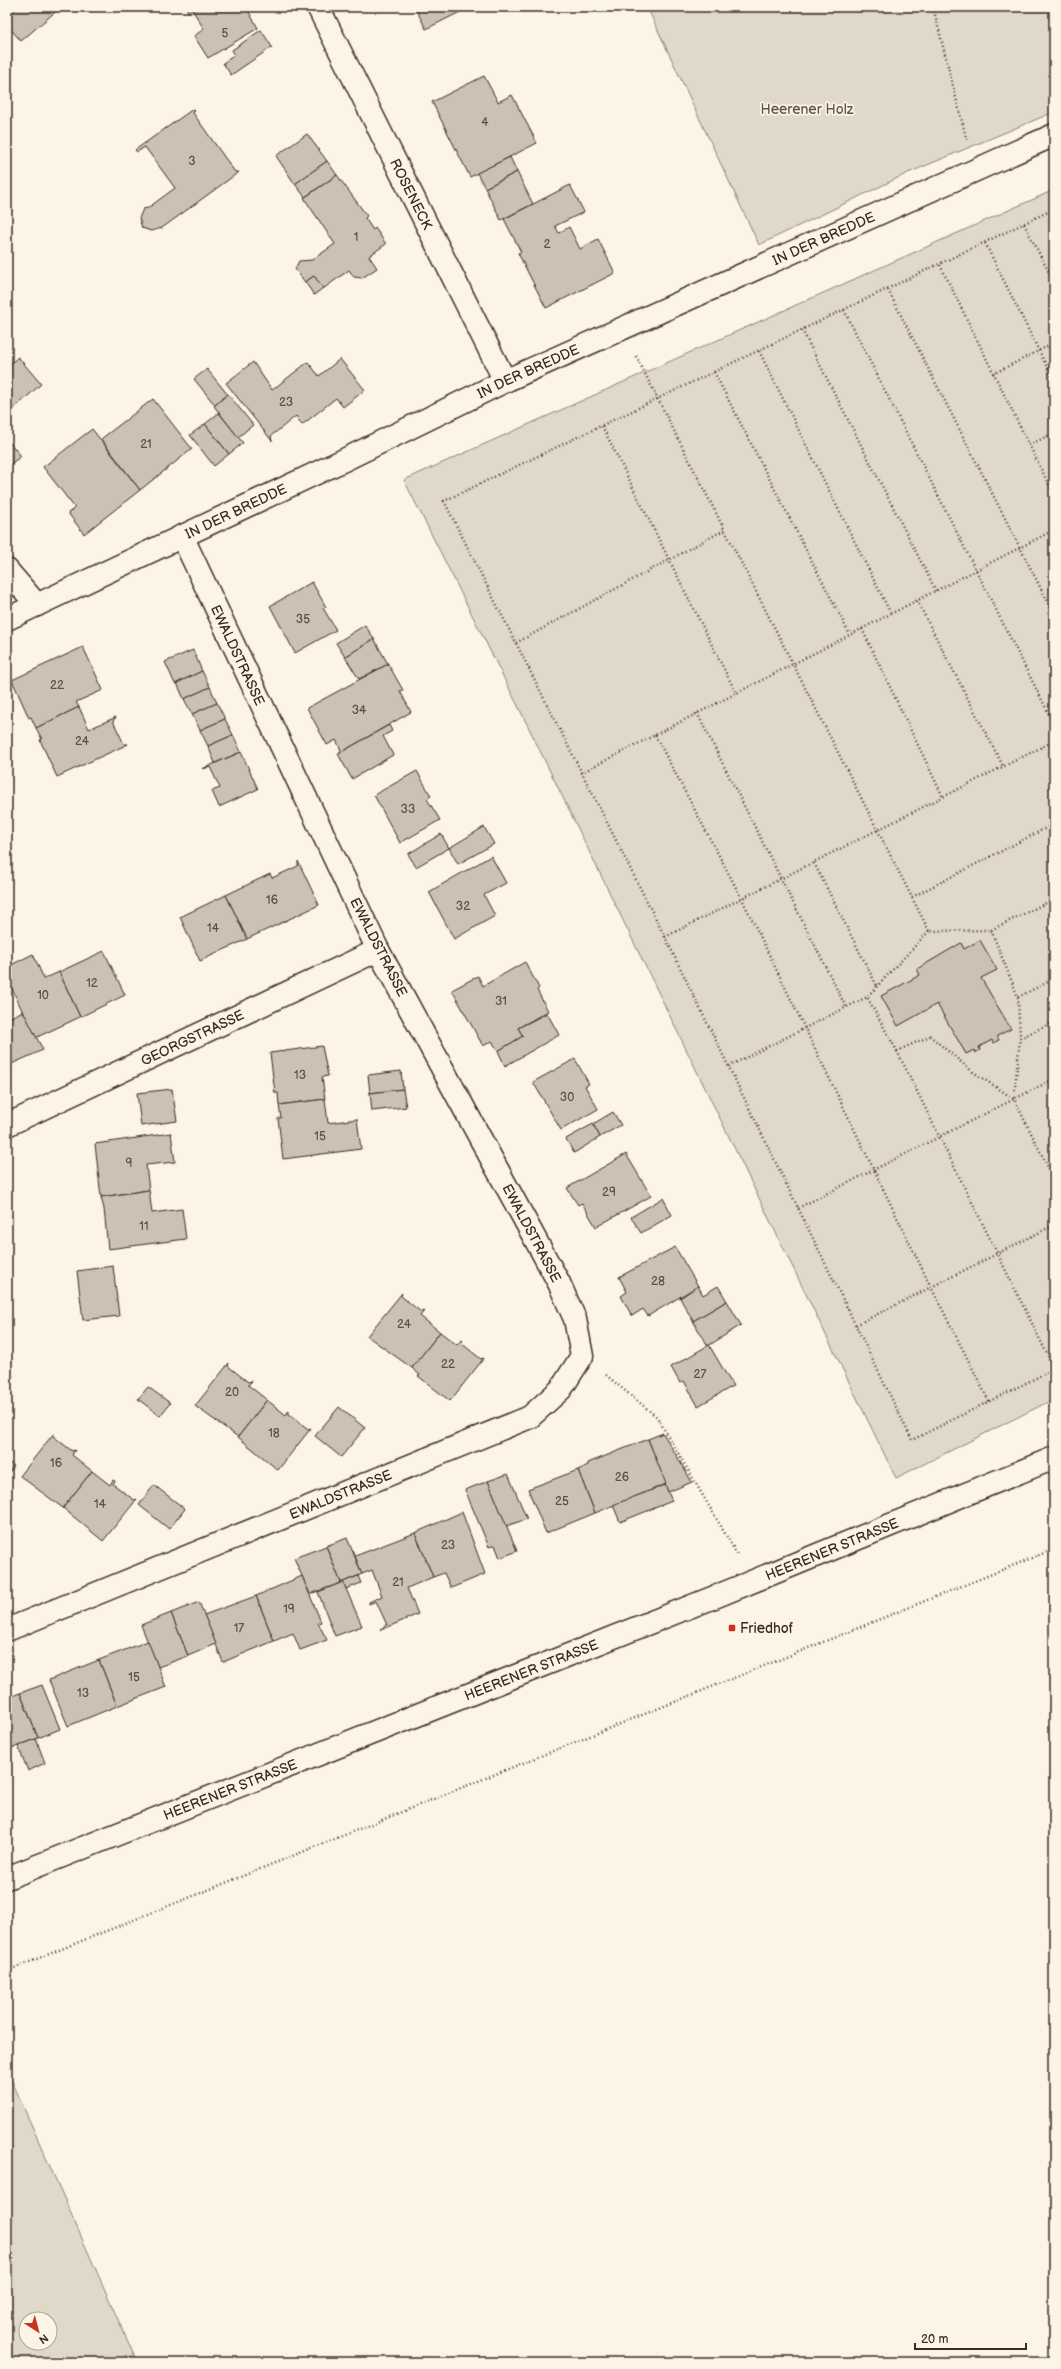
<svg xmlns="http://www.w3.org/2000/svg" width="1061" height="2369" font-family="'Balsamiq Sans',sans-serif">
<rect width="100%" height="100%" fill="#fcf5e5"/>
<filter id="ink" filterUnits="userSpaceOnUse"><feTurbulence type="fractalNoise" baseFrequency=".025" numOctaves="2"/><feDisplacementMap in="SourceGraphic" scale="8" xChannelSelector="R" yChannelSelector="G"/><feConvolveMatrix kernelMatrix="1 2 1 2 8 2 1 2 1" color-interpolation-filters="sRGB"/></filter>
<g filter="url(#ink)">
<g fill="#e0d8c8" stroke="#8e8173" fill-rule="evenodd">
<path d="M647,7h407v105l-146,61 -149,72z"/>
<path d="M1054,190v1209l-158,79 -376,-768 -116,-230z"/>
<path d="M7,2070l130,292h-130zM26,2319h24v24h-24z"/>
</g>
<g fill="#ccc2b3" stroke="#3b2a1e">
<path d="M18,7h43l-40,34 -14,-16v-8z"/>
<path d="M186,7h60l12,21 -50,30 -14,-22 10,-7 -12,-20 -4,3z"/>
<path d="M415,7h55l-44,22z"/>
<path d="M261,30l11,17 -41,28 -8,-12 12,-8 -3,-5z"/>
<path d="M484,76l14,26 14,-7 25,48 -67,34 -38,-75z"/>
<path d="M193,109l2,2 -2,2 42,59h4l-77,56 -11,3 -9,-3 -3,-10 4,-9 5,-1 27,-20 -30,-41 -8,5 -2,-2z"/>
<path d="M307,134l20,27 -32,23 -19,-28z"/>
<path d="M510,157l7,15 -32,16 -8,-15z"/>
<path d="M327,161l10,14 -32,22 -10,-13z"/>
<path d="M517,172l16,32 -32,16 -16,-32z"/>
<path d="M337,175l30,41 -2,2 8,12 2,-2 11,16 -17,12 8,12 -15,10 -8,-1 -5,-7 -26,19 -9,-13 -9,6 -10,-13 4,-8 13,-1 23,-16 -31,-46z"/>
<path d="M570,185l14,27 -29,14 4,7 10,-6 11,22 18,-10 17,34 -69,35 -28,-55 3,-1 -17,-33z"/>
<path d="M314,276l9,12 -9,7 -9,-13z"/>
<path d="M18,357l23,27 -34,31v-48z"/>
<path d="M340,359l25,31 -22,17 -7,-9 -34,27 -6,-9 -25,20 1,5 -46,-58 27,-21 19,28 36,-28 11,14z"/>
<path d="M207,369l21,26 -13,10 -21,-26z"/>
<path d="M228,394l25,31 -15,12 -24,-31z"/>
<path d="M153,399l39,50 -52,41 -39,-51z"/>
<path d="M219,413l24,30 -14,11 -24,-30z"/>
<path d="M205,424l24,30 -15,12 -24,-31z"/>
<path d="M92,429l48,61 -56,44 -16,-21 7,-5 -32,-41z"/>
<path d="M10,443l11,13 -14,11v-22z"/>
<path d="M312,582l14,25 -3,1 13,22 -41,23 -25,-47z"/>
<path d="M365,625l9,14 -29,18 -9,-14z"/>
<path d="M374,639l14,25 -29,15 -14,-22z"/>
<path d="M83,647l20,43 -27,12 3,5 -43,21 -5,-11 -2,1 -17,-38z"/>
<path d="M193,650l9,21 -27,13 -10,-22z"/>
<path d="M388,664l15,26 -3,1 11,21 -73,42 3,-4 -5,-10 -9,5 -20,-37z"/>
<path d="M202,671l8,16 -26,12 -7,-16z"/>
<path d="M210,687l7,16 -25,11 -8,-15z"/>
<path d="M217,703l8,16 -25,11 -8,-16z"/>
<path d="M79,707l10,22 27,-12 -3,4 11,23h4l-71,33 -17,-37 2,-1 -6,-11z"/>
<path d="M225,719l8,16 -25,11 -8,-16z"/>
<path d="M389,725l3,6 -9,5 10,19 -41,24 -14,-25z"/>
<path d="M233,735l8,17 -26,11 -7,-17z"/>
<path d="M241,752l17,37 -39,18 -7,-16 8,-3 -10,-21 -8,2z"/>
<path d="M417,771l14,25 -4,3 13,21 -40,23 -26,-48z"/>
<path d="M484,827l10,17 -36,20 -9,-16z"/>
<path d="M441,834l8,14 -33,19 -8,-13z"/>
<path d="M491,856l15,27 -22,12 11,21 -41,23 -25,-47z"/>
<path d="M298,861l21,44 -72,34 -21,-44 44,-21 2,4 26,-12z"/>
<path d="M226,895l21,44 -47,22 -20,-44z"/>
<path d="M980,940l17,30 -16,8 30,51 -14,7 2,4 -6,3 -1,-3 -13,7 1,3 -5,3 -1,-3 -8,4 -29,-50 -39,22 -17,-30 39,-21 -3,-6 44,-26 3,6z"/>
<path d="M104,951l21,44 -45,22 -21,-45z"/>
<path d="M33,954l11,25 15,-7 21,45 -45,21 -28,-60v-11z"/>
<path d="M525,962l14,26 -2,2 11,21 -30,17 5,8 -25,15 -6,-10 -9,5 -31,-56 26,-14 5,10z"/>
<path d="M23,1011l20,39 -36,16v-47z"/>
<path d="M547,1013l12,22 -54,31 -7,-15 25,-15 -5,-8z"/>
<path d="M322,1046l6,30 -6,1 3,22 -46,6 -1,-12h-3l-5,-40z"/>
<path d="M575,1059l14,25 -4,2 13,23 -37,21 -28,-48z"/>
<path d="M401,1071l2,18 -33,4 -2,-18z"/>
<path d="M172,1089l5,32 -36,5 -4,-33z"/>
<path d="M403,1089l3,18 -34,4 -2,-18z"/>
<path d="M325,1099l3,24 29,-4 4,30 -78,10 -5,-41h3l-2,-13z"/>
<path d="M613,1112l8,13 -21,12 -7,-13z"/>
<path d="M593,1124l7,13 -26,16 -8,-14z"/>
<path d="M171,1133l4,29 -29,3 3,25 -48,7 -6,-53z"/>
<path d="M626,1154l25,42 -55,31 -14,-24 -4,2 -11,-17z"/>
<path d="M149,1190l3,23 30,-4 4,30 -78,10 -4,-40 -3,-12z"/>
<path d="M663,1198l9,17 -31,18 -10,-16z"/>
<path d="M675,1247l23,39 -50,30 -5,-7 -11,7 -11,-20 6,-4 -8,-15z"/>
<path d="M113,1266l6,50 -36,4 -6,-49z"/>
<path d="M698,1286l5,9 15,-9 9,15 -34,20 -13,-23z"/>
<path d="M402,1293l-1,3 20,16 3,-1 -4,5 20,16 -28,36 -45,-32z"/>
<path d="M727,1301l14,24 -33,21 -15,-25z"/>
<path d="M440,1332l17,13 4,-5 2,1 -2,2 20,16 3,-1 -34,43 -32,-25 2,-1 -8,-7z"/>
<path d="M709,1345l24,41 -35,20 -14,-25 -4,2 -9,-16z"/>
<path d="M229,1363l-1,3 20,16 4,-1 -4,4 19,15 -29,37 -43,-31z"/>
<path d="M148,1387l22,16 -10,13 -22,-17z"/>
<path d="M267,1400l19,15 3,-5v4l19,15 3,-1 -33,42 -40,-33z"/>
<path d="M339,1407l26,21 -24,29 -26,-21z"/>
<path d="M54,1433l-1,3 19,15 3,-1 -3,5 20,16 -29,37 -43,-32z"/>
<path d="M663,1433l29,49 -24,10 -20,-53z"/>
<path d="M648,1439l18,45 -71,29 -17,-43 10,-5v-2z"/>
<path d="M7,1461l7,5 -7,9z"/>
<path d="M578,1470l17,43 -49,20 -18,-44z"/>
<path d="M92,1471l18,14 3,-5 2,1 -2,3 21,16 3,-1 -34,42 -40,-33z"/>
<path d="M508,1474l19,45 -21,7 -18,-45z"/>
<path d="M488,1481l29,70 -17,7 -5,-13 -6,2 -24,-57z"/>
<path d="M154,1485l31,24 -16,20 -30,-24z"/>
<path d="M665,1485l7,16 -52,21 -7,-17z"/>
<path d="M462,1512l23,62 -34,14 -7,-15 -11,4 -18,-44z"/>
<path d="M415,1533l18,44 -26,11 11,26 -37,16 -1,-1 7,-4 -11,-24 -7,3v-2l13,-6 -10,-26 -10,4 -7,-18z"/>
<path d="M347,1538l15,36 -21,9 -15,-37z"/>
<path d="M326,1546l15,37 -31,11 -16,-36z"/>
<path d="M302,1576l19,46 -3,1 9,17 -27,10 -7,-17 -19,8 -18,-45z"/>
<path d="M358,1576l3,7 -15,6 -3,-7z"/>
<path d="M343,1582l19,44 -27,10 -17,-44z"/>
<path d="M256,1596l18,45 -51,21 -19,-47z"/>
<path d="M199,1602l17,42 -28,12 -17,-43z"/>
<path d="M171,1613l17,43 -30,11 -17,-42z"/>
<path d="M148,1641l18,46 -49,19 -18,-46z"/>
<path d="M99,1660l18,46 -49,20 -19,-46z"/>
<path d="M42,1685l18,44 -22,9 -18,-45z"/>
<path d="M20,1693l18,45 -30,12 -1,-52z"/>
<path d="M36,1739l9,24 -17,8 -10,-25z"/>
</g>
<g fill="none" stroke-linecap="round" stroke-linejoin="round">
<g stroke="#3b2a1e" stroke-width="25">
<g id="street">
<path id="s1" d="M318,7l187,374"/>
<path d="M7,570l30,35"/>
<path id="s2" d="M7,619l337,-159 161,-79 549,-246"/>
<path id="s3" d="M7,1125l371,-175"/>
<path id="s4" d="M7,1630l523,-213 31,-28 21,-33 -7,-37 -16,-36 -181,-333 -196,-414"/>
</g>
</g>
<g stroke="#3b2a1e" stroke-width="25">
<g id="secondary">
<path id="s5" d="M7,1878l710,-282 337,-138"/>
</g>
</g>
<g stroke="#3b2a1e" stroke-width="2.5" stroke-dasharray="1 3" stroke-linecap="butt">
<path d="M933,7l34,134"/>
<path d="M1054,209l-610,292 221,436 247,503 142,-71"/>
<path d="M1024,224l30,58"/>
<path d="M985,243l69,138"/>
<path d="M940,265l114,230"/>
<path d="M888,290l166,324"/>
<path d="M844,310l210,414"/>
<path d="M802,330l134,261"/>
<path d="M759,351l132,263"/>
<path d="M636,356l293,575 62,-1 27,67 2,41 -6,61 40,80"/>
<path d="M714,372l136,263"/>
<path d="M993,374l61,-31"/>
<path d="M602,426l134,267"/>
<path d="M1029,445l25,-12"/>
<path d="M917,601l86,165"/>
<path d="M862,629l81,168"/>
<path d="M516,643l208,-113"/>
<path d="M697,713l149,294"/>
<path d="M655,735l87,164 189,388 58,114"/>
<path d="M581,773l473,-243"/>
<path d="M814,863l63,123"/>
<path d="M912,897l142,-73"/>
<path d="M991,930l63,-31"/>
<path d="M929,931l-62,66 30,54 33,-15 43,36 41,27"/>
<path d="M665,937l389,-196"/>
<path d="M1018,997l36,-18"/>
<path d="M1020,1038l34,-16"/>
<path d="M897,1051l157,317"/>
<path d="M729,1066l138,-69"/>
<path d="M798,1208l256,-129"/>
<path d="M856,1325l198,-100"/>
<path d="M606,1375l51,42 80,137"/>
<path d="M7,1971l1047,-422"/>
</g>
<use href="#street" stroke="#fcf5e5" stroke-width="22"/>
<use href="#secondary" stroke="#fcf5e5" stroke-width="22"/>
</g>
</g>
<rect fill="#c8321e" stroke="#fcf5e5" stroke-width="1.5" x="728" y="1624" width="8" height="8" rx="2"/>
<g text-anchor="middle" stroke-width="3.5" stroke-linejoin="round" paint-order="stroke">
<g font-size="12" fill="#5f5043">
<text x="225" y="37">5</text>
<text x="485" y="126">4</text>
<text x="192" y="165">3</text>
<text x="356" y="241">1</text>
<text x="547" y="248">2</text>
<text x="286" y="406">23</text>
<text x="146" y="448">21</text>
<text x="303" y="623">35</text>
<text x="57" y="689">22</text>
<text x="359" y="714">34</text>
<text x="82" y="745">24</text>
<text x="408" y="813">33</text>
<text x="272" y="904">16</text>
<text x="463" y="910">32</text>
<text x="213" y="932">14</text>
<text x="92" y="987">12</text>
<text x="43" y="999">10</text>
<text x="501" y="1005">31</text>
<text x="300" y="1079">13</text>
<text x="567" y="1101">30</text>
<text x="320" y="1140">15</text>
<text x="129" y="1167">9</text>
<text x="609" y="1196">29</text>
<text x="144" y="1230">11</text>
<text x="658" y="1285">28</text>
<text x="404" y="1328">24</text>
<text x="448" y="1368">22</text>
<text x="700" y="1378">27</text>
<text x="232" y="1396">20</text>
<text x="274" y="1437">18</text>
<text x="56" y="1467">16</text>
<text x="622" y="1481">26</text>
<text x="562" y="1505">25</text>
<text x="100" y="1508">14</text>
<text x="448" y="1549">23</text>
<text x="398" y="1586">21</text>
<text x="289" y="1613">19</text>
<text x="239" y="1632">17</text>
<text x="134" y="1681">15</text>
<text x="83" y="1697">13</text>
</g>
<g font-size="14" fill="#645648" stroke="#fcf5e5">
<text x="807" y="114">Heerener Holz</text>
</g>
<g font-size="14" fill="#3b2a1e" stroke="#fcf5e5">
<text dy="5" stroke="none"><textPath href="#s1" startOffset="209">ROSENECK</textPath></text>
<text dy="5" stroke="none"><textPath href="#s2" startOffset="901">IN DER BREDDE</textPath></text>
<text dy="5" stroke="none"><textPath href="#s2" startOffset="577">IN DER BREDDE</textPath></text>
<text dy="5" stroke="none"><textPath href="#s2" startOffset="253">IN DER BREDDE</textPath></text>
<text transform="translate(238 655) rotate(65)" y="5">EWALDSTRASSE</text>
<text transform="translate(379 947) rotate(63)" y="5">EWALDSTRASSE</text>
<text dy="5" stroke="none"><textPath href="#s3" startOffset="205">GEORGSTRASSE</textPath></text>
<text transform="translate(532 1233) rotate(62)" y="5">EWALDSTRASSE</text>
<text dy="5" stroke="none"><textPath href="#s4" startOffset="360">EWALDSTRASSE</textPath></text>
<text dy="5" stroke="none"><textPath href="#s5" startOffset="888">HEERENER STRASSE</textPath></text>
<text dy="5" stroke="none"><textPath href="#s5" startOffset="564">HEERENER STRASSE</textPath></text>
<text dy="5" stroke="none"><textPath href="#s5" startOffset="240">HEERENER STRASSE</textPath></text>
</g>
<g font-size="14" fill="#3b2a1e" stroke="#fcf5e5" text-anchor="start">
<text x="740" y="1633">Friedhof</text>
</g>
</g>
<rect width="1061" height="2369" fill="none" stroke="#fcf5e5" stroke-width="24"/>
<rect x="12" y="12" width="1037" height="2345" fill="none" stroke="#3b2a1e" stroke-width="1.5" filter="url(#ink)"/>
<g transform="translate(38 2331) rotate(144)"><circle r="19" fill="#fcf5e5" stroke="#afa495"/>
<path d="M0-3L7 15L0 10L-7 15Z" fill="#c8321e"/>
<text y="-6" font-size="11" font-weight="bold" text-anchor="middle" fill="#3b2a1e">N</text>
</g>
<path d="M915 2343v6h111v-6" fill="none" stroke="#3b2a1e" stroke-width="2"/>
<text x="921" y="2343" font-size="12" fill="#3b2a1e" stroke="#fcf5e5" stroke-width="3" paint-order="stroke">20 m</text>
</svg>
